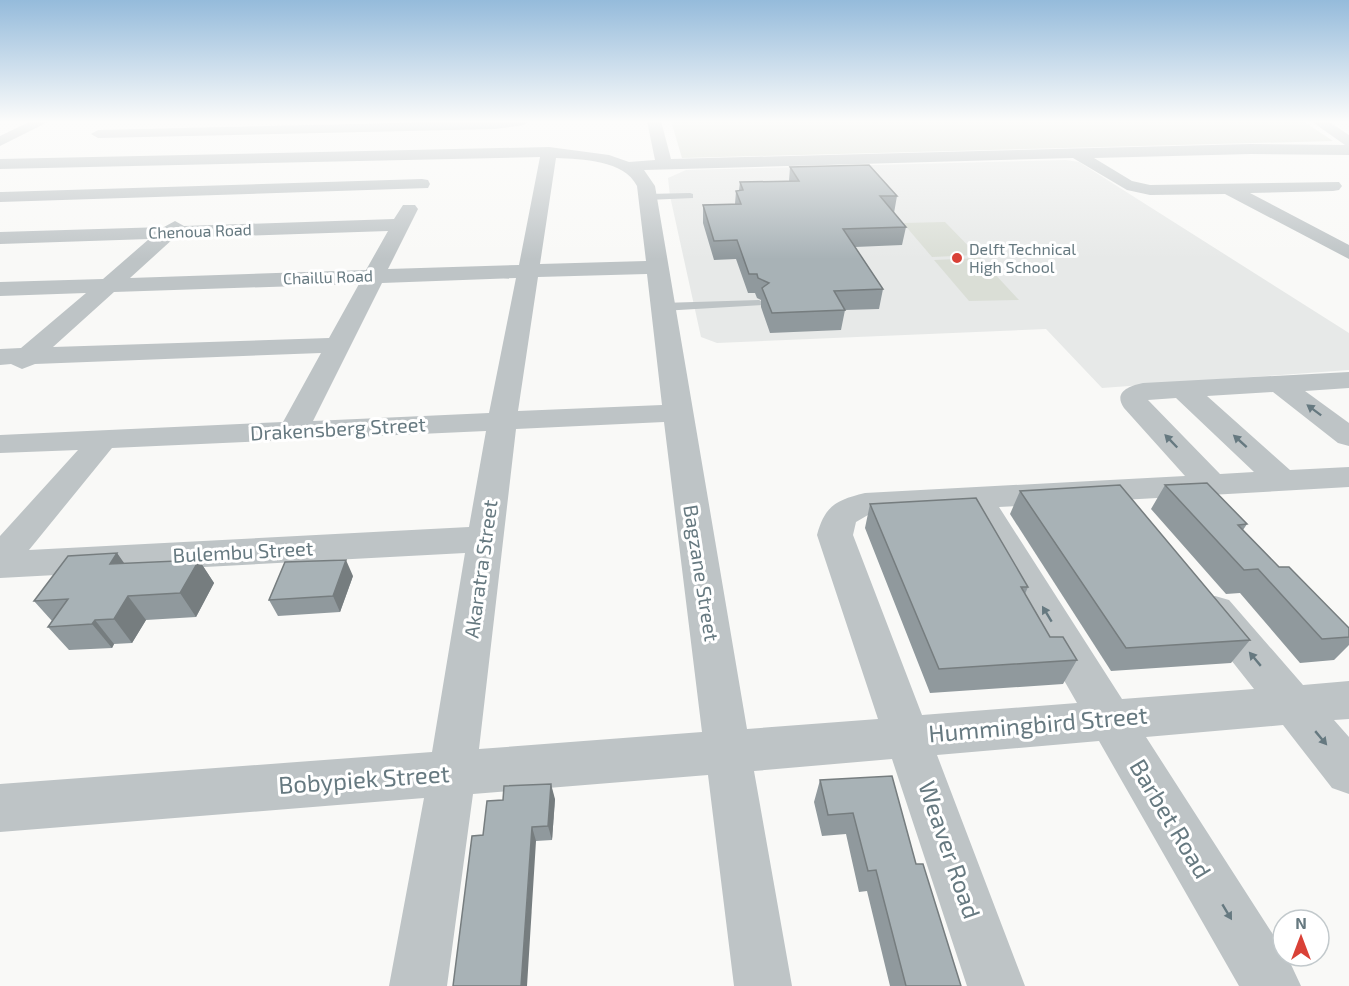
<svg xmlns="http://www.w3.org/2000/svg" width="1349" height="986" font-family="'Exo 2',sans-serif">
<rect width="100%" height="100%" fill="#f9f9f7"/>
<path fill="#e7e9e8" d="M1066,160l13,2 270,171v37l-247,18 -56,-59 -329,14 -16,-6 -31,-141 -2,-18 18,-8z"/>
<g fill="#daded6">
<path d="M671,121h632l30,20 -651,17z"/>
<path d="M945,222l32,33 -45,2 -29,-34z"/>
<path d="M980,258l39,42 -50,1 -35,-41z"/>
</g>
<g fill="none" stroke-linecap="round" stroke-linejoin="round">
<g fill="#bec4c6" fill-rule="evenodd">
<path d="M690,193l3,1v4l-46,2 -4,-3 4,-3z"/>
<path d="M759,300l6,3 -2,2 -101,6 -6,-4 6,-4z"/>
</g>
<g fill="#bec4c6" fill-rule="evenodd">
<path d="M31,121h19l-50,25v-10z"/>
<path d="M474,121h57l-7,4 -29,4 -397,9 -7,-4 7,-4z"/>
<path d="M647,121h14l10,38 580,-15 94,1 -34,-24h17l21,14v20l-98,-1 -157,4 38,23 18,4 189,-3 3,4 -3,4 -6,1 -83,2 99,52v14l-124,-65 -75,1 -23,-5 -54,-32 -429,12 11,16 92,543 131,-10 -61,-184c8,-30 20,-35 48,-42l320,-17 -61,-68c-11,-16 5,-22 19,-25l206,-11v16l-44,3 44,32v23l-11,-3 -65,-51 -66,4 83,74 59,-3v20l-350,20 123,192 132,-10 -53,-67 -6,-11 6,-11 14,-4 14,4 74,85 46,-4v38l-15,1 15,17v57l-17,-6 -49,-63 -137,12 137,213v6h4l14,30h-62l-140,-245 -162,14 88,231h-58l-75,-227 -138,12 38,215h-58l-26,-211 -235,19 -26,192h-58l35,-188 -424,34v-48l432,-32 33,-199 -465,25v-42l78,-86 -78,3v-18l283,-13 38,-69 -286,11 -13,5 -11,-5 -11,1v-16l21,-1 65,-55 -86,3v-14l103,-3 46,-40 -149,5v-12l164,-5 11,-6 9,5 210,-7 9,-14h12l3,4 -30,60 131,-4 21,-108 -540,12v-10l549,-12 60,8 20,7 26,-2zM556,158c26,1 68,2 81,28l9,75 -106,3zM388,231l-22,39 -236,8 44,-40zM647,274l15,131 -144,6 20,-134zM516,278l-27,135 -176,8 69,-138zM359,284l-30,54 -276,9 61,-55zM1176,398l78,74 -34,2 -72,-74zM664,422l38,310 -223,17 37,-320zM486,431l-17,96 -440,23 83,-102zM966,509l111,194 -155,12 -69,-180 3,-13 12,-7z"/>
<path d="M422,179l6,1 2,4 -2,4 -428,14v-10h2z"/>
</g>
</g>
<g fill="#90999d">
<path d="M790,167l107,29 -3,17 12,14 -4,18 -47,2 28,42 -4,20 -34,1 -4,20 -71,3 -9,-26v-7l-4,-2 -2,-5h-7l-12,-34 -22,1 -11,-37v-18l32,-1 1,-13 3,-1 1,-8 49,-1z"/>
<path d="M1165,485l82,39 -4,6 36,37 70,61v17l-15,15 -34,3 -60,-70 -14,1 -75,-85z"/>
<path d="M1020,491l230,149 -19,23 -120,8 -101,-157z"/>
<path d="M870,504l158,83 -3,7 25,43 27,23 -14,24 -133,9 -65,-165z"/>
<path d="M117,553l7,11 75,-4 15,23 -18,34 -50,3 -14,23 -18,1 -2,4 -43,2 -21,-23 4,-6 -18,-20z"/>
<path d="M353,576l-13,36 -62,4 -9,-16z"/>
<path d="M820,780l96,84 45,122h-71l-23,-95 -8,1 -13,-58 -24,2 -8,-34z"/>
<path d="M555,799l-3,41 -16,1 -53,-6 20,-35z"/>
</g>
<g fill="#767d7f">
<path d="M117,553l17,24 -24,-13z"/>
<path d="M199,560l15,23 -18,34 -16,-24z"/>
<path d="M346,560l7,16 -13,36 -7,-16z"/>
<path d="M128,596l18,24 -14,23 -18,-24z"/>
<path d="M95,620l19,24 -2,4 -20,-24z"/>
<path d="M551,784l4,15 -3,41 -4,-14z"/>
<path d="M532,827l4,14 -9,145h-6z"/>
</g>
<g fill="#a8b2b6" stroke="#767d7f" stroke-width="1.5">
<path d="M869,165l28,31h-17l26,31 -63,2 40,60 -49,2 11,19 -73,3 -10,-25 7,-5 -11,-5 -1,-4h-8l-12,-34 -23,1 -11,-36 38,-1 -5,-13 7,-1 -3,-8 59,-1 -9,-14z"/>
<path d="M1207,483l40,41 -9,1 41,42h10l60,61v9l-27,2 -64,-70 -14,1 -79,-85z"/>
<path d="M1120,485l130,155 -124,8 -106,-157z"/>
<path d="M976,498l52,89h-7l29,50h13l14,23 -138,9 -69,-165z"/>
<path d="M117,553l-7,11 89,-4 -19,33 -52,3 -14,23 -19,1 -3,4 -44,3 20,-28 -34,2 34,-45z"/>
<path d="M346,560l-13,36 -64,4 16,-38z"/>
<path d="M892,776l24,88h7l38,122h-55l-30,-116 -8,1 -15,-58 -25,2 -8,-35z"/>
<path d="M551,784l-3,42 -16,1 -11,159h-68l19,-150 11,-1 4,-34 16,-1 1,-14z"/>
</g>
<defs><path id="oneway-solid" d="M-6-.8H1V-3.2L6.5 0L1 3.2V.8H-6Z" transform="scale(1.5)"/></defs>
<g fill="#667980">
<use href="#oneway-solid" transform="translate(1314 410) rotate(-143)"/>
<use href="#oneway-solid" transform="translate(1171 441) rotate(-134)"/>
<use href="#oneway-solid" transform="translate(1240 441) rotate(-138)"/>
<use href="#oneway-solid" transform="translate(1047 614) rotate(-121)"/>
<use href="#oneway-solid" transform="translate(1255 659) rotate(-130)"/>
<use href="#oneway-solid" transform="translate(1321 738) rotate(50)"/>
<use href="#oneway-solid" transform="translate(1227 912) rotate(59)"/>
</g>
<linearGradient id="sky" x2="0" y2="1"><stop stop-color="#95bbdb"/><stop offset="0.47" stop-color="#fcfcfb"/><stop offset="1" stop-color="#fcfcfb" stop-opacity="0"/></linearGradient>
<rect width="1349" height="259" fill="url(#sky)"/>
<circle fill="#d94137" stroke="#fff" stroke-width="2" cx="957" cy="258" r="6"/>
<g text-anchor="middle" stroke-width="6" stroke-linejoin="round" paint-order="stroke">
<g font-size="16" fill="#667980" stroke="#fff">
<text transform="translate(200 231) rotate(-2)" y="6">Chenoua Road</text>
<text transform="translate(328 277) rotate(-2)" y="6">Chaillu Road</text>
</g>
<g font-size="16" fill="#667980" stroke="#fff" text-anchor="start">
<text x="969" y="255">Delft Technical<tspan x="969" dy="18">High School</tspan></text>
</g>
<g font-size="20" fill="#667980" stroke="#fff">
<text transform="translate(338 429) rotate(-3)" y="7">Drakensberg Street</text>
<text transform="translate(243 552) rotate(-3)" y="7">Bulembu Street</text>
<text transform="translate(481 569) rotate(-82)" y="7">Akaratra Street</text>
<text transform="translate(701 573) rotate(81)" y="7">Bagzane Street</text>
</g>
<g font-size="24" fill="#667980" stroke="#fff">
<text transform="translate(1038 725) rotate(-5)" y="8">Hummingbird Street</text>
<text transform="translate(364 780) rotate(-4)" y="8">Bobypiek Street</text>
<text transform="translate(1170 819) rotate(59)" y="8">Barbet Road</text>
<text transform="translate(949 850) rotate(71)" y="8">Weaver Road</text>
</g>
</g>
<g transform="translate(1301 938)"><circle r="28" fill="#ffffff" stroke="#c2c9cc" stroke-width="1.5"/>
<path d="M0-4.5L10 22L0 15L-10 22Z" fill="#d94137"/>
<text y="-9" font-size="16" font-weight="bold" text-anchor="middle" fill="#667980">N</text>
</g>
</svg>
